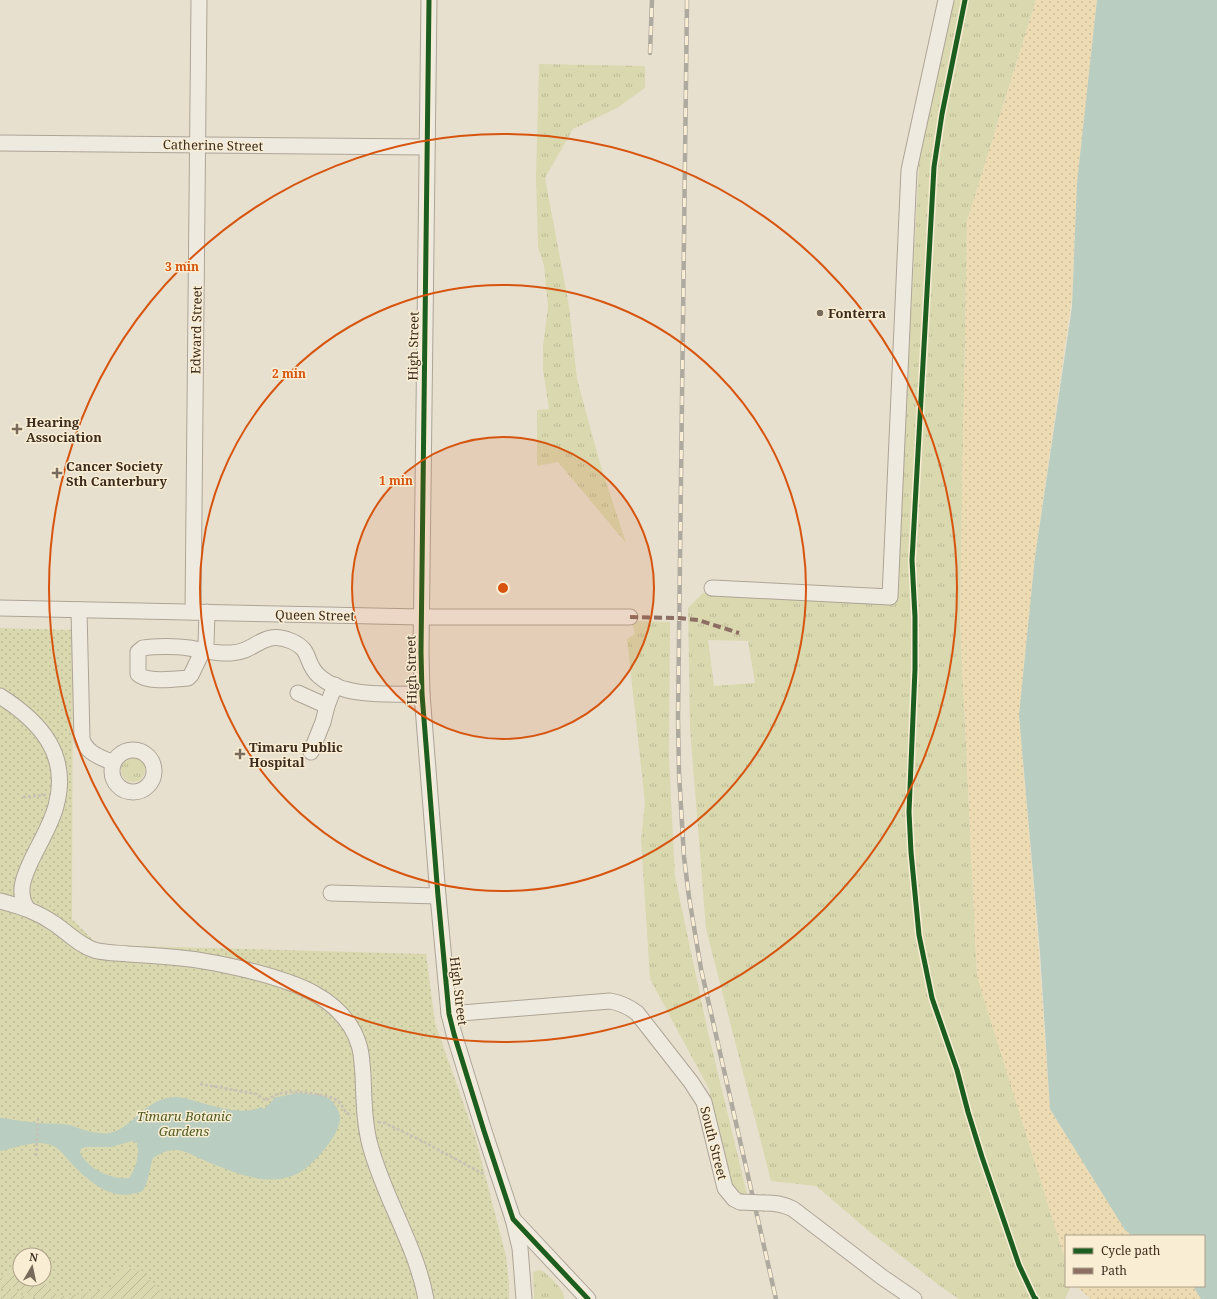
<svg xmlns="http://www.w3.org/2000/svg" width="1217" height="1299" font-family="'Noto Serif',serif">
<defs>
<pattern id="grass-tufts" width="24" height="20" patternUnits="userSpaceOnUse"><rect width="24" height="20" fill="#d9d8af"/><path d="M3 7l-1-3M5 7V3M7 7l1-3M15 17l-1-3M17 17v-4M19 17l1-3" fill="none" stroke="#bbba96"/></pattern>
<pattern id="sand-dots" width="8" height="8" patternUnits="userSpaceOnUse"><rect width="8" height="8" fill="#eddcb3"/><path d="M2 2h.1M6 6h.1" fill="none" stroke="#ccbd9a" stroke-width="1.8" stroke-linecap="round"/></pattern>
<pattern id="park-dots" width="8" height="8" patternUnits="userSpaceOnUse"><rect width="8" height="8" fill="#d9d8af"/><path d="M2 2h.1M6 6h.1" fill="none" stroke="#bbba96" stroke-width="1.8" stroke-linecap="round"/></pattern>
<pattern id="garden-furrows" width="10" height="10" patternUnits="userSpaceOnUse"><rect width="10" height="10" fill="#d9d8af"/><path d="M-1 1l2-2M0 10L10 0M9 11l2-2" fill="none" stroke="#bbba96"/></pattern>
</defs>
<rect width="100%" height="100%" fill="#e8e0ce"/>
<g fill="url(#grass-tufts)" fill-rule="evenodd">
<path d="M953,0h83l-69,221 -7,398 17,357 89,286v24h5l-6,13h-106l-15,-10 -74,-57 -54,-46 -45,-5 -65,-252 -16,-201 -2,-120 15,-15 192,11 25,-458zM708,640l40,1 7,42 -41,3z"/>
<path d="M539,64l106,2v22l-28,20 -44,21 -28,49 24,128 8,73 22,81 27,83 -68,-81 -21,4v-56l12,-1 -6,-39v-23l5,-40 -4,-42 -6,-18 -2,-70z"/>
<path d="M631,621l39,1 -1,136 6,118 32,152 41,170h-8l-8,-12 -23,-97 -59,-110 -9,-139 4,-37 -18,-164 8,-5z"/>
<circle cx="133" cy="770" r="12"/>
<path d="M539,1270l4,1c6,6 23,19 21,28h-30l-1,-27z"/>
</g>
<g fill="url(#sand-dots)">
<path d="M1036,0h61l-20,183 -5,114 -37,260 -16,158 19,225 12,169 75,121 8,6h-67v26l-89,-285 -17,-358 7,-398z"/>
<path d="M1076,1286h117l8,13h-110z"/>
</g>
<path fill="url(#park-dots)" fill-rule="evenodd" d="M0,628l73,2 -1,289 26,26 328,9 9,69 40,113 31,120 3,28v15h-509zM20,1255h24v24h-24z"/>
<g fill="url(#garden-furrows)">
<path d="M20,1268v11h22c4,6 8,13 15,16 9,4 43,-6 54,-7 7,-24 16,-22 36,-13l3,6 5,3 10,15h-126l-24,-12 -6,-1 -9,3v-10z"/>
<path d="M7,1290h5l19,9h-31v-7z"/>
</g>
<g fill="#b9cdc1" fill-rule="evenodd">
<path d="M1097,0h120v1299h-16l-8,-13h11v-50h-71l-8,-6 -75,-121 -10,-157 -21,-237 16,-158 37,-250 5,-124z"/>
<path d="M298,1093c8,1 24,1 30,5 6,4 12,13 12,20 1,15 -26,46 -38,53 -4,3 -10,5 -14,6 -27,9 -62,-8 -87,-18 -9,-4 -16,-9 -26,-9 -8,0 -16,4 -22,8 -3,8 -5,27 -10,32 -3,3 -8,3 -12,4 -22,5 -45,-15 -60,-31 -7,-8 -12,-16 -23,-19 -15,-4 -33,4 -48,7v-33h3c12,2 24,4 36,5 10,1 21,0 30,2 4,0 8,3 12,4 6,2 23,6 29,4 25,-6 34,-35 66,-36 9,0 17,4 26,6 16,5 44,12 59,4l3,2 10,-10 -1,-1zM132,1141l5,2c3,11 -1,25 -8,35 -18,2 -43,-10 -49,-26l1,-3 4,-2h26z"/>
</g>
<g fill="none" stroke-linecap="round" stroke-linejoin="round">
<g stroke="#ada496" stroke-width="17">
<g id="minor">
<path d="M429,0l-8,652 1,42 16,202 11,118 5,20 30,97 29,88 75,80"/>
<path d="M0,143l427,4"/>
<path d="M712,588l178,9 19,-427 37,-170"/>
<path d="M0,608l421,9h209"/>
<path d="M79,610l3,129c5,15 19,18 31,24"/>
<path d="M193,612l6,-612"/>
<path d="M207,612l-1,32 -15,31 -3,3c-13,1 -41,5 -50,-4v-22l5,-4c11,-2 34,-2 46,0 13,2 28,6 42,5 26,-1 31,-24 60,-12 22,9 13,22 28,35 24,22 72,18 103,18"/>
<path d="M298,693l29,13"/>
<path d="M0,696c41,26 70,59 56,110 -5,19 -16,36 -24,53 -7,15 -16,33 -5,49"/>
<circle cx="133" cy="771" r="21"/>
<path d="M311,752l12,-30 4,-16 8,-21"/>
<path d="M331,893l107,3"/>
<path d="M0,901c22,6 36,10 55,23 13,9 24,21 39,26 11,3 23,3 34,4 18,1 35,2 53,4 23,2 45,7 66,12 44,11 97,26 112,75 3,9 3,20 4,30 1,23 1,47 7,70 14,53 46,100 56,154"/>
<path d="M449,1014l161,-13c11,2 18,5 27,12l54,69 13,20 21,86 9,11 6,3"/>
<path d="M765,1203c11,0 18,1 28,6l89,68 32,22"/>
<path d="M513,1219l7,29 4,51"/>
</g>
</g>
<g stroke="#c8c1b6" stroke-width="2.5" stroke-dasharray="3 2" stroke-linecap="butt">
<path d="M23,797l23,-2"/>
<path d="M200,1084l57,10 9,7c16,-15 45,-8 64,-4 8,2 13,9 16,16l6,2"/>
<path d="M378,1122l7,1 39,19 61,33"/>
<path d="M36,1156l2,-37"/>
</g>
<use href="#minor" stroke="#efeae0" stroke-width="15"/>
<g stroke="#afaaa0" stroke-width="4.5">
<g id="rail">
<path d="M687,0l-9,718 1,55 5,84 5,40 12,72 75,330"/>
<path d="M650,53l2,-53"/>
</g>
</g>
<use href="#rail" stroke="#f9edd3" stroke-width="3" stroke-dasharray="9" stroke-linecap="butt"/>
<g stroke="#ada496" stroke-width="17" stroke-linecap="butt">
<path id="minor-bridge" d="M740,1202l25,1"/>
</g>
<use href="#minor-bridge" stroke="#efeae0" stroke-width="15"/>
<path stroke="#8d6e63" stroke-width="4" stroke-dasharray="8 4" stroke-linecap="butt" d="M630,617l49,1 19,2 41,13"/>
<g stroke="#f9edd3" stroke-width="8">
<g id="cycleway">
<path d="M429,0l-8,652 1,42 16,202 11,118 5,20 30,97 29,88 75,80"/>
<path d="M965,0l-23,114 -8,53 -22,393 3,57v52l-6,143 2,40 8,83 13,63 25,72 11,42 14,45 37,108 15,32 2,2"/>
</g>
</g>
<use href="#cycleway" stroke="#1b5e20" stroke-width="5"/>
</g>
<circle cx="503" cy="588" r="151" fill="#d7540e" fill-opacity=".12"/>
<g fill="none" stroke="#d7540e" stroke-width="2">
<circle cx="503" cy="588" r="151"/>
<circle cx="503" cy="588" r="303"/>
<circle cx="503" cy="588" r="454"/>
</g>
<g fill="#796b5b" stroke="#f9edd3" stroke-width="1.5">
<circle cx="820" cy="313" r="4"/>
<path d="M15 423h4v4h4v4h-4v4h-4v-4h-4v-4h4z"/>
<path d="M55 467h4v4h4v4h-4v4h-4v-4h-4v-4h4z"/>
<path d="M238 748h4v4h4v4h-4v4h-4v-4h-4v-4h4z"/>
</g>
<g text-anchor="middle" stroke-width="3" stroke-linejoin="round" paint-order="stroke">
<g font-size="13" fill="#3d2c1d" stroke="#f9edd3">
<text transform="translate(213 145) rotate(1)" y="5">Catherine Street</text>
<text transform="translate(196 330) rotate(-89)" y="5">Edward Street</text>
<text transform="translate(413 346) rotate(-89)" y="5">High Street</text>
<text transform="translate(315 615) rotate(1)" y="5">Queen Street</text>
<text transform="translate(411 670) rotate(-91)" y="5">High Street</text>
<text transform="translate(459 991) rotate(83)" y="5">High Street</text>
<text transform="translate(714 1143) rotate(76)" y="5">South Street</text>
</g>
<g font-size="13" font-weight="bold" fill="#3d2c1d" stroke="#f9edd3" text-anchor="start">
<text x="828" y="318">Fonterra</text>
<text x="26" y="427">Hearing<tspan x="26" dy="15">Association</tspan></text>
<text x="66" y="471">Cancer Society<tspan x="66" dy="15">Sth Canterbury</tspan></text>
<text x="249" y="752">Timaru Public<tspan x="249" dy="15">Hospital</tspan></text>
</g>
<g font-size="13" font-style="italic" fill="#4f5c21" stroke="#f9edd3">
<text x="184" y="1121">Timaru Botanic<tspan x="184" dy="15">Gardens</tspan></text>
</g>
</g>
<circle cx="503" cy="588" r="6" fill="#d7540e" stroke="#f9edd3" stroke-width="2"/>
<g font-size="12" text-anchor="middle" font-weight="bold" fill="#d7540e" stroke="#f9edd3" stroke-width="3" stroke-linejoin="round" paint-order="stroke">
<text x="182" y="271">3 min</text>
<text x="289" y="378">2 min</text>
<text x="396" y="485">1 min</text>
</g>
<rect x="1065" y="1235" width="140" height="52" fill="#f9edd3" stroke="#aea08a"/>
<rect x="1073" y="1248" width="20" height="6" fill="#1b5e20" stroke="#aea08a"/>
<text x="1101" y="1255" font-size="12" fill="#3d2c1d">Cycle path</text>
<rect x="1073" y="1268" width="20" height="6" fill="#8d6e63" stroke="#aea08a"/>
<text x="1101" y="1275" font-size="12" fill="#3d2c1d">Path</text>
<g transform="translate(32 1267) rotate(9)"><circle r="19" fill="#f9edd3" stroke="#aea08a"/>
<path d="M0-3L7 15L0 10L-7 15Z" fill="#796b5b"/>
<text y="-6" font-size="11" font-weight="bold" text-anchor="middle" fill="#3d2c1d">N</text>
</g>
</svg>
